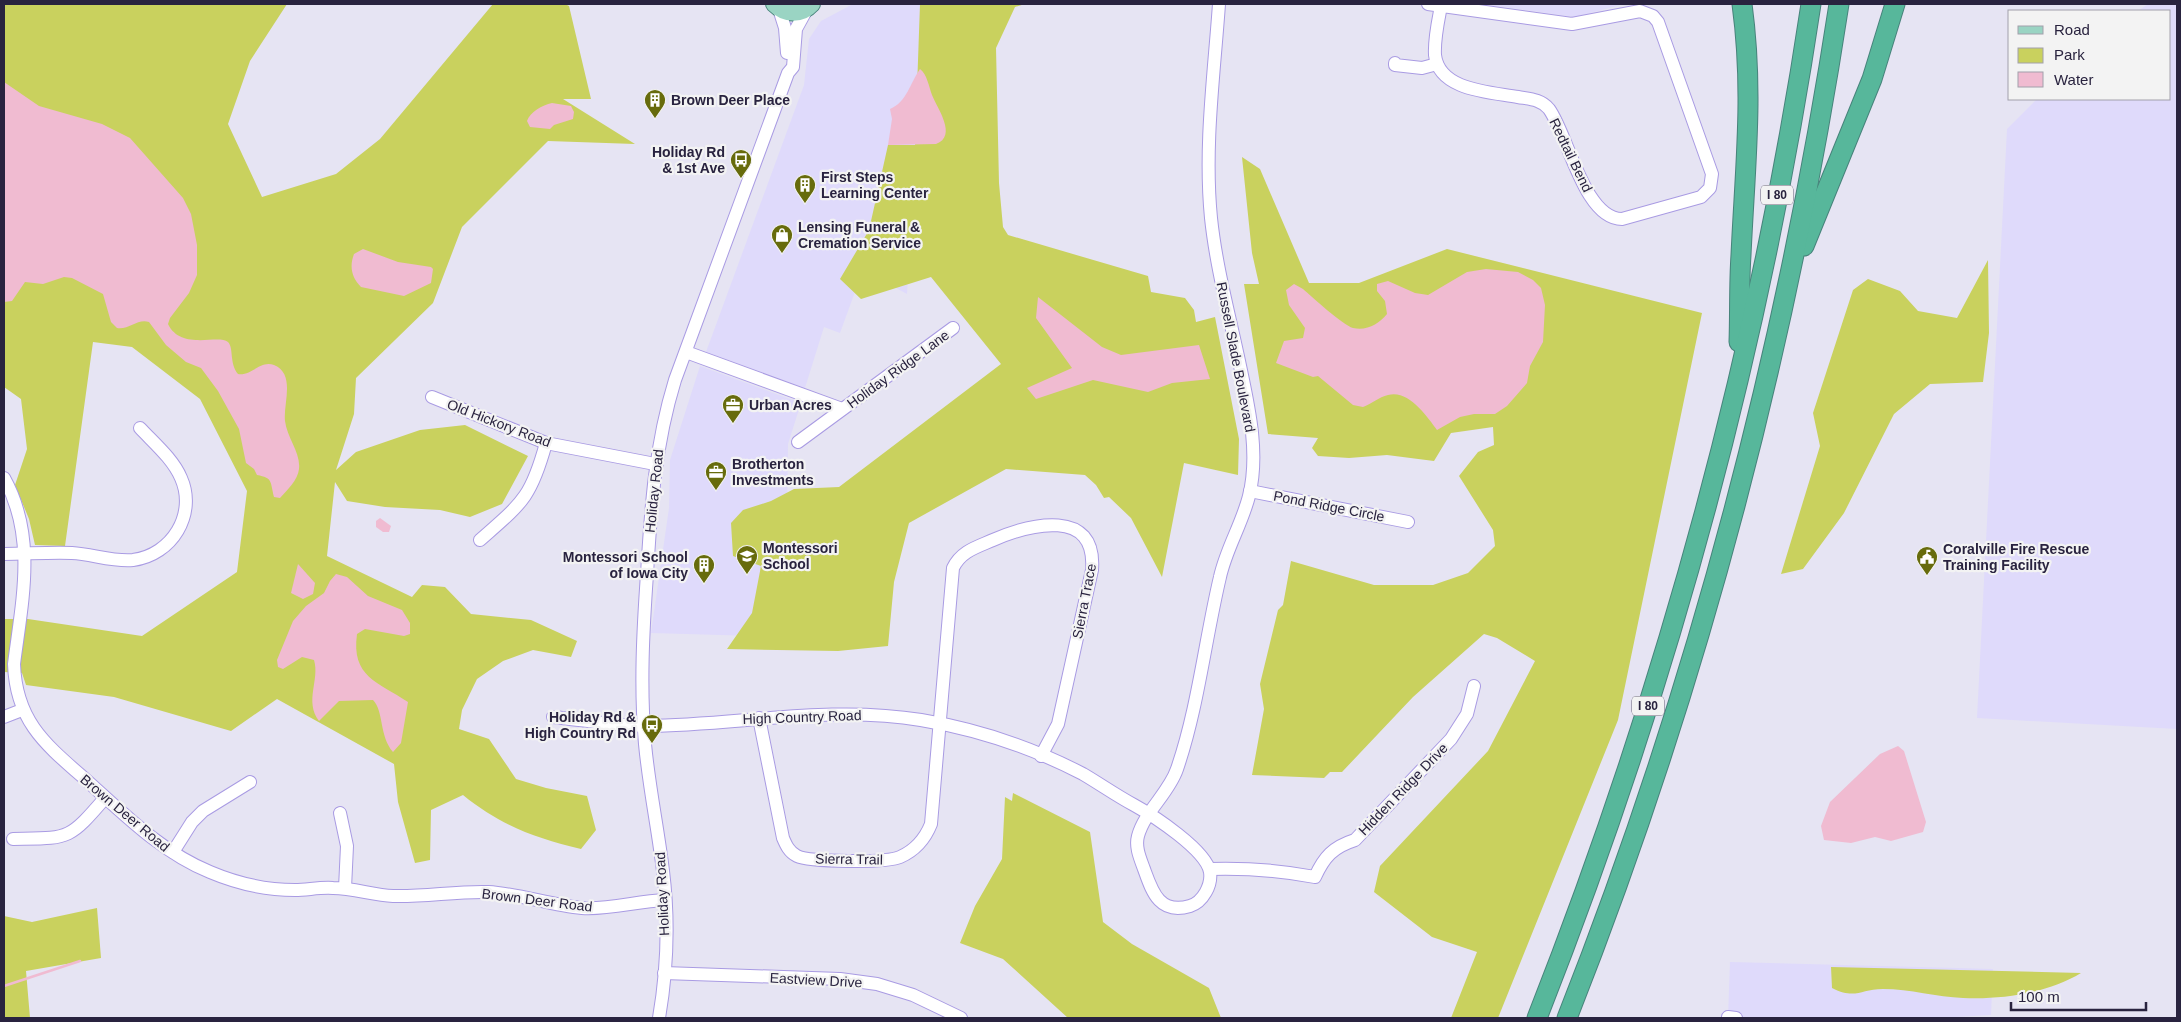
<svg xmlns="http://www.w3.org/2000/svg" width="2181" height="1022" font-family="Helvetica,sans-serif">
<rect width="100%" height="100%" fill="#e6e4f3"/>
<g fill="#dfdafb">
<path d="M853,4h67l2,8 -15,282 -44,-24 -23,63 -16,-6 -19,61 -99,-36 98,-267 5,-46 12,-18z"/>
<path d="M1482,4h142l-49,13z"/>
<path d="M2148,4h29v725l-200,-11 30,-589 30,-30h133v-88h-32z"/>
<path d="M700,366l101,37 -13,41 -1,71 41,123 -177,-5 18,-125 1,-48z"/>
<path d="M1730,962l263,7 -2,46 -52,3h-211z"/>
</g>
<g fill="#c9d15e">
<path d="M4,4h283l-37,57 -22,63 34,73 74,-23 44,-35 113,-135h72l4,2 22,93h-28l72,45 -87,-3 -86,86 -29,76 -77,75 -2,36 -18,56 20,-18 64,-22 45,-5 63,31 -26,48 -32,13 -30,-7 -55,-3 -38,-6 -12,-19 -8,74 85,41 10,-12 23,2 26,27 60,6 46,21 -6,16 -38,-7 -30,11 -26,18 -15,31 -3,19 30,10 27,40 30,9 41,8 9,34 -15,19c-46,-11 -81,-24 -118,-54l-32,15 -1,50 -15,3 -17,-61 -4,-38 -117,-65 -46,32 -117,-34 -88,-12 -4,-12 -18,-1v-53h24l114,17 95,-64 10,-81 -47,-92 -68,-52 -39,-5 -28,204 -30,-1 -6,-26 -14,-34 12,-36 -6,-50 -17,-12z"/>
<path d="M920,4h105l-10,3 -19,41 3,135 4,44 5,8 140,41 3,16 34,6 9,12 2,12 19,-5 24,122 -1,36 -54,-12 -22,114 -31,-59 -22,-21 -5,1 -8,-13 -11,-10 -79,-6 -97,54 -15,59 -6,64 -50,5 -111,-2 25,-36 9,-47 -28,-10 -2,-33 12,-13 28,-9 23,-12 45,-2 162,-123 -70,-87 -70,22 -21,-20 29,-49 19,-85h27z"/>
<path d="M1242,157l18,12 49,114h50l88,-34 255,64 -84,407 -120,298h-47l26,-66 -45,-15 -58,-45 6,-26 108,-115 47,-90 -38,-23 -13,-4 -71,63 -71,75h-12l-6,6 -72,-3 12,-66 -4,-25 18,-74 5,-5 8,-44 83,24h59l35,-12 27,-27 -2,-16 -34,-54 19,-24 16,-7 -1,-18 -42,6 -17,28 -47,-6 -38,3 -31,-2 -6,-8 6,-10 -50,-4 -24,-150h15l-7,-31z"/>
<path d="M1988,260l1,73 -6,49 -53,2 -36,30 -50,99 -41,56 -22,5 39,-128 -7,-33 40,-123 15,-11 32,12 18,20 39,7z"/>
<path d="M1013,793l77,39 13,90 29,22 77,44 12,30h-153l-65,-59 -43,-16 15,-37 27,-47 3,-62 7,4z"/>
<path d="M97,908l4,50 -75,13 4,47h-26v-102l28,6z"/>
<path d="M1831,967l250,6c-33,20 -80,27 -118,25 -26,-1 -53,-9 -80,-9 -23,0 -27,11 -51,-1z"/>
</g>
<g fill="#f0bbd1">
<path d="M920,69c7,5 9,18 12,26 5,13 26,41 4,49l-48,1 4,-26 -2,-10c17,-7 20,-26 30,-40z"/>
<path d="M4,82l35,24 63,18 28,14 53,60 8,16 6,31v30l-8,18 -19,25 -2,6c13,27 50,10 60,18 6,6 1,21 10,32 14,2 22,-14 36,-9 22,9 9,39 11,56 2,17 16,32 14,48 -1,11 -12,21 -19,29l-6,-1c-4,-16 -1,-19 -17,-22l-3,-6 -8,-6 -7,-34 -21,-38 -17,-23 -15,-6 -20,-17 -17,-23c-11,-4 -20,8 -32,6l-6,-6 -8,-28 -31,-16 -8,-1 -21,7 -18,-2 -13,19 -8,1z"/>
<path d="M552,103l19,3 3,6 -1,7 -19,6 -4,4 -20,-2 -3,-6c3,-9 15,-16 25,-18z"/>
<path d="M363,249l35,13 33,5 2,2 -2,14 -27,13 -43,-9c-9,-9 -12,-20 -7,-33z"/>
<path d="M1486,269l32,3 15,8 8,8 4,17 -2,37 -13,24 -3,17 -20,23 -12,8h-21l-14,3 -23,13c-10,-14 -29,-41 -49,-35 -9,2 -17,9 -25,12l-10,-2 -35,-29 -5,1 -37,-14 8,-22 19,-3 2,-10 -16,-23 -3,-15 8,-6 9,5c9,8 40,36 50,39 14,3 26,-4 34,-14l-2,-13 -8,-10v-7l11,-3 27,12 13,2 39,-23z"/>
<path d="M1038,297l64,50 19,8 78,-10 11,34 -38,4 -24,9 -55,-12 -57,19 -9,-11 45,-20 -36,-50z"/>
<path d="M380,518l11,8 -2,6h-6l-7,-5v-6z"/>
<path d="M298,564l17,19 -2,11 -10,5 -12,-6z"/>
<path d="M336,574l11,3 21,19 34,14 8,13v11l-6,2 -39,-7 -8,5c-6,43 21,48 51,68l-7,41 -8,9c-14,-16 -9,-41 -20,-52l-34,1 -20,20c-15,-20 1,-41 -5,-61l-12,-3 -19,12 -5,-2 -1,-7 16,-39 13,-15 18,-13 6,-12z"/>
<path d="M1898,746l6,5 22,71 -3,10 -32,9 -16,-4 -24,6 -27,-3 -3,-14 9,-24 50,-48z"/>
</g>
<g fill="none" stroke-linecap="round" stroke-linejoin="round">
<path stroke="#f0bbd1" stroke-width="2.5" d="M4,986l76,-25"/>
<g stroke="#a99be3" stroke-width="14">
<g id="minor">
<path d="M1428,4l144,20 68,-13 13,5 5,6 54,152 -2,14 -9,9 -79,22c-38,0 -54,-84 -73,-110 -8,-10 -20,-10 -31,-12 -27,-5 -79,-6 -83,-42 -1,-16 3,-33 6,-49"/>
<path d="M779,9l6,19 2,25"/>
<path d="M1395,63v2l27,3 15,-4"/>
<path d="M686,352l156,57"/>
<path d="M432,397l114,46 109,21"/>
<path d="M798,442l155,-114"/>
<path d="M4,478c33,59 18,123 10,186 2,57 31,80 71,115 38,34 76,73 125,93 26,11 56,18 85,18 12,0 25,-3 38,-2 20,0 40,7 60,8 32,1 63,-5 95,-4 32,2 62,13 94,16 27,2 55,-7 83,-8"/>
<path d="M1250,491l158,31"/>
<path d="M480,540c42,-37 51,-42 66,-97"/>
<path d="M4,554c22,0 46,-2 68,-1 20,1 41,9 61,7 39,-5 64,-46 48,-82 -8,-19 -27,-35 -41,-50"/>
<path d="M4,717l18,-7"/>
<path d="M553,717c31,3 63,9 94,9 92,-1 182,-21 274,-6 55,9 112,28 162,54 17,10 34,22 51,31 20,11 72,45 76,67 2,13 -7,30 -20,34 -31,9 -38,-15 -46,-37 -4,-11 -9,-22 -6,-33 7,-25 31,-43 39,-67 21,-61 28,-129 43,-192 6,-28 22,-53 29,-81 11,-44 -1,-92 -10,-135 -10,-47 -23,-95 -28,-143 -7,-71 3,-143 8,-214"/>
<path d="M759,718l24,120c3,7 6,14 14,18 12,6 90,7 103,1 16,-7 25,-18 31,-33l22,-256c8,-17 24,-21 40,-28 37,-16 104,-33 99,30l-34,154 -17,32"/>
<path d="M340,813l7,33 -2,42"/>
<path d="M13,839c56,-1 55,2 92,-41"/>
<path d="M173,852l19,-30 11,-11 47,-29"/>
<path d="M1210,869c36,-1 69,1 105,8 9,-20 18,-30 40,-37l96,-101 16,-25 7,-28"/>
<path d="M664,973l176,6 37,5 36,11 48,23"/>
<path d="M1728,1017l8,1"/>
<path d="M659,1018c8,-47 10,-99 4,-147 -5,-42 -14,-84 -18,-127 -5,-57 -2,-113 2,-170 4,-68 8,-129 28,-194l113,-307 5,-6 3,-38 11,-20"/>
</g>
</g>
<g stroke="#47837b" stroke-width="18">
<path id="major" d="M774,4c11,11 27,12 38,0"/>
</g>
<g stroke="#47837b" stroke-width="21">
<g id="highway">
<path d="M1804,246l68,-167 23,-75"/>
<path d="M1739,342c1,-29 0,-58 2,-87 4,-88 13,-163 1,-251"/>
<path d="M1537,1018c129,-327 222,-667 274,-1014"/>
<path d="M1567,1018c129,-326 219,-668 272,-1014"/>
</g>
</g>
<use href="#minor" stroke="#fff" stroke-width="12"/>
<use href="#major" stroke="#9ad4c3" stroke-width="16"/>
<use href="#highway" stroke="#57b79b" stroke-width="19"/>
</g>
<defs>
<g id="building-pin" transform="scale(1.125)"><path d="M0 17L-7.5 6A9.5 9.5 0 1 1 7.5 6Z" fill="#676b0c" stroke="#f3f3f3"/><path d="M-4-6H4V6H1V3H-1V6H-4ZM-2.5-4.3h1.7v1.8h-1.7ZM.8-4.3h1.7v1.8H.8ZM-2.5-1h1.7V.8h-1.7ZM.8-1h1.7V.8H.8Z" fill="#fff"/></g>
<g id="bus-pin" transform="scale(1.125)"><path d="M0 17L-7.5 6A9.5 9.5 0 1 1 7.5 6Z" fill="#676b0c" stroke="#f3f3f3"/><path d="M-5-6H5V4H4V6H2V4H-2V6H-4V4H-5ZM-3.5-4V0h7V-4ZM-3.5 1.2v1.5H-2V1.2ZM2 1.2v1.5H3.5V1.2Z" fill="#fff"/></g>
<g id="shop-pin" transform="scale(1.125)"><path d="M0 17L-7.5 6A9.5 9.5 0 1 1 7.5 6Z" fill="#676b0c" stroke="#f3f3f3"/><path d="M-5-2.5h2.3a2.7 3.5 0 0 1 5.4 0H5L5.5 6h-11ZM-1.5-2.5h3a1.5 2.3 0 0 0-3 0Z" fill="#fff"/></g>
<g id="office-pin" transform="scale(1.125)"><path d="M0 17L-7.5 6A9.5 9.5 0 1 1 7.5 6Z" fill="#676b0c" stroke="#f3f3f3"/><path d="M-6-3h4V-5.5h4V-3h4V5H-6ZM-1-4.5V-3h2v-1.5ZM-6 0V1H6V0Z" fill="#fff"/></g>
<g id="school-pin" transform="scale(1.125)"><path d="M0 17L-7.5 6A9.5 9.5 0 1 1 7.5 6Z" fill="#676b0c" stroke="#f3f3f3"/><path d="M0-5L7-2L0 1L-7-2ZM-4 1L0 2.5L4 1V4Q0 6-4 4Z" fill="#fff"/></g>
<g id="civic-pin" transform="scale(1.125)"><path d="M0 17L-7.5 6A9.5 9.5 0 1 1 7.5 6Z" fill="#676b0c" stroke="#f3f3f3"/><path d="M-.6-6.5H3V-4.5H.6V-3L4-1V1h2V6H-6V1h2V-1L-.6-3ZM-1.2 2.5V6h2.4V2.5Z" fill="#fff"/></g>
</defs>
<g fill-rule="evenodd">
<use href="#building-pin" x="655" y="100"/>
<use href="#bus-pin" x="741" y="160"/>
<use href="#building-pin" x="805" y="185"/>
<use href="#shop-pin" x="782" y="235"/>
<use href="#office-pin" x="733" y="405"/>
<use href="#office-pin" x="716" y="472"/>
<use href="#school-pin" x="747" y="556"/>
<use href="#civic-pin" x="1927" y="557"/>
<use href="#building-pin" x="704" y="565"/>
<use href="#bus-pin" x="652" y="725"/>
</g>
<g text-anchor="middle" stroke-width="4.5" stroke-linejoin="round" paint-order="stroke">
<g fill="#f3f3f3" stroke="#666175" stroke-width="1">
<rect x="1761" y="185.5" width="32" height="19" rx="4"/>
<rect x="1632" y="696.5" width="32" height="19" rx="4"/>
</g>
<g font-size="12" font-weight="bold" fill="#29233f">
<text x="1777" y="199">I 80</text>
<text x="1648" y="710">I 80</text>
</g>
<g font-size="14" font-weight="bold" fill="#29233f" stroke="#f3f3f3" text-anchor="start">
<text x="671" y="105">Brown Deer Place</text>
<text x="725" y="157" text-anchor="end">Holiday Rd<tspan x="725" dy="16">&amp; 1st Ave</tspan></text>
<text x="821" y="182">First Steps<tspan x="821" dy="16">Learning Center</tspan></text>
<text x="798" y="232">Lensing Funeral &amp;<tspan x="798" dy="16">Cremation Service</tspan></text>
<text x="749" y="410">Urban Acres</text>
<text x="732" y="469">Brotherton<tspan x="732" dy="16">Investments</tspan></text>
<text x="763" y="553">Montessori<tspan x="763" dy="16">School</tspan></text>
<text x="1943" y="554">Coralville Fire Rescue<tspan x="1943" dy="16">Training Facility</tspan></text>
<text x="688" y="562" text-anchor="end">Montessori School<tspan x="688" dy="16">of Iowa City</tspan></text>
<text x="636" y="722" text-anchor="end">Holiday Rd &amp;<tspan x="636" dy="16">High Country Rd</tspan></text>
</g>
<g font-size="14" fill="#29233f" stroke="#f3f3f3">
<text transform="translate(1571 155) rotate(64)" y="5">Redtail Bend</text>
<text transform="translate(1236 357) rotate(79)" y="5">Russell Slade Boulevard</text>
<text transform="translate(898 369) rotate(-36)" y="5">Holiday Ridge Lane</text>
<text transform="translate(499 423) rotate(21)" y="5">Old Hickory Road</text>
<text transform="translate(654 491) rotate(-84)" y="5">Holiday Road</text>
<text transform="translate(1329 506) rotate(11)" y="5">Pond Ridge Circle</text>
<text transform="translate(1084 601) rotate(-79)" y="5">Sierra Trace</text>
<text transform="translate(802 717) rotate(-2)" y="5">High Country Road</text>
<text transform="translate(1403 789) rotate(-46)" y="5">Hidden Ridge Drive</text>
<text transform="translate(125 813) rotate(40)" y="5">Brown Deer Road</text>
<text transform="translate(849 859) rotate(1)" y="5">Sierra Trail</text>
<text transform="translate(662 894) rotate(-93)" y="5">Holiday Road</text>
<text transform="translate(537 900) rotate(7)" y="5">Brown Deer Road</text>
<text transform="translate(816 980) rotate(3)" y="5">Eastview Drive</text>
</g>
</g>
<rect width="2181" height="1022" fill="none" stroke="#29233f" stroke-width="10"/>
<rect x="2008" y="10" width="162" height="90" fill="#f3f3f3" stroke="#a2a0ab"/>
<rect x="2018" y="26" width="25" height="8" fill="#9ad4c3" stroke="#a2a0ab"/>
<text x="2054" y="35" font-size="15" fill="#29233f">Road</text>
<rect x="2018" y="48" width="25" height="15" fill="#c9d15e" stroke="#a2a0ab"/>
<text x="2054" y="60" font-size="15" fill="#29233f">Park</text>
<rect x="2018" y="72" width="25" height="15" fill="#f0bbd1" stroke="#a2a0ab"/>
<text x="2054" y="85" font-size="15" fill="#29233f">Water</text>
<path d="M2011 1002v8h135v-8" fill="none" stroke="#29233f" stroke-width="2.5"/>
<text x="2018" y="1002" font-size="15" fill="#29233f" stroke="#f3f3f3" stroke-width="4" paint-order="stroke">100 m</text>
</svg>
